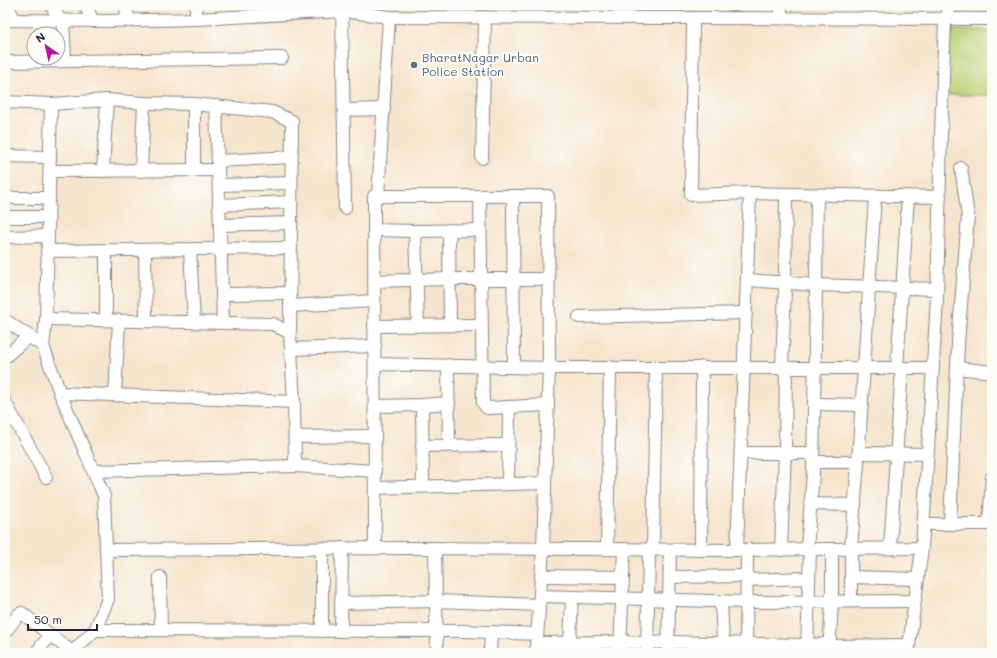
<svg xmlns="http://www.w3.org/2000/svg" width="997" height="658" font-family="Mali,sans-serif">
<rect width="100%" height="100%" fill="#fdfcf7"/>
<filter id="ink" filterUnits="userSpaceOnUse"><feTurbulence type="fractalNoise" baseFrequency=".025" numOctaves="2"/><feDisplacementMap in="SourceGraphic" scale="8" xChannelSelector="R" yChannelSelector="G"/><feConvolveMatrix kernelMatrix="1 2 1 2 8 2 1 2 1" color-interpolation-filters="sRGB"/></filter>
<filter id="wash" filterUnits="userSpaceOnUse"><feTurbulence type="fractalNoise" baseFrequency=".012" numOctaves="4" result="noise"/><feDisplacementMap in="SourceGraphic" scale="16" xChannelSelector="R" yChannelSelector="G"/><feGaussianBlur stdDeviation="0.9" result="paint"/><feColorMatrix in="noise" values="0 0 0 0 0 0 0 0 0 0 0 0 0 0 0 0 0 1.4 0 .05"/><feComposite in="paint" operator="in"/></filter>
<g filter="url(#wash)">
<rect width="100%" height="100%" fill="#f6e5ce"/>
<path fill="#bad277" stroke="#6e7a59" d="M945,30h47v65h-50z"/>
</g>
<g filter="url(#ink)">
<g fill="none" stroke-linecap="round" stroke-linejoin="round">
<g stroke="#8c8484" stroke-width="14">
<g id="minor">
<path d="M7,5l8,15"/>
<path d="M51,5l9,15"/>
<path d="M85,5l8,16"/>
<path d="M125,5l4,16"/>
<path d="M342,5l3,203"/>
<path d="M693,18l-2,177 59,-2 190,4"/>
<path d="M781,18v-13"/>
<path d="M196,19v-14"/>
<path d="M948,19v-14"/>
<path d="M5,20l102,1 89,-2 147,-8 46,6 603,2"/>
<path d="M63,20l2,40"/>
<path d="M5,62l277,-4"/>
<path d="M5,102l46,2 -5,215 -3,27"/>
<path d="M51,104l56,-4 37,3 50,1 78,8 20,9 -2,212"/>
<path d="M194,104v66"/>
<path d="M216,106l7,216"/>
<path d="M344,110l40,-1"/>
<path d="M5,156l45,1"/>
<path d="M482,158l3,-140"/>
<path d="M218,161l73,-4"/>
<path d="M50,171l168,-1"/>
<path d="M103,171l4,-71"/>
<path d="M141,171l3,-68"/>
<path d="M219,185l72,-2"/>
<path d="M378,196l11,-179"/>
<path d="M480,196l3,207 4,5h3l58,-3"/>
<path d="M513,196l1,171"/>
<path d="M5,198h44"/>
<path d="M219,205l72,-3"/>
<path d="M5,217h43"/>
<path d="M220,225l71,-2"/>
<path d="M374,230l41,1"/>
<path d="M449,230l1,95"/>
<path d="M5,237l43,-1"/>
<path d="M145,250l1,71"/>
<path d="M190,250l4,72"/>
<path d="M47,251l244,-3"/>
<path d="M106,251v69"/>
<path d="M747,280l69,5 1,-90"/>
<path d="M374,281l76,-2h99"/>
<path d="M223,294l67,-1"/>
<path d="M290,306l84,-5"/>
<path d="M579,317l167,-4"/>
<path d="M46,319l227,5 17,9 4,69 1,64 -202,5"/>
<path d="M5,320l38,26 17,47 44,103 4,103 -13,31 -24,23"/>
<path d="M374,326l107,-1"/>
<path d="M418,326l-3,-95 65,-1"/>
<path d="M291,349l84,-3"/>
<path d="M5,357l24,-21"/>
<path d="M375,364l174,4h384"/>
<path d="M448,365l1,80"/>
<path d="M782,367l3,-80 1,-93"/>
<path d="M897,368l11,-171"/>
<path d="M957,368l35,4"/>
<path d="M60,393l234,9"/>
<path d="M115,395l4,-74"/>
<path d="M5,402l41,75"/>
<path d="M814,404l48,1"/>
<path d="M422,405l1,81"/>
<path d="M375,406l47,-1 27,-2"/>
<path d="M295,437l80,-1"/>
<path d="M422,446l86,-1"/>
<path d="M741,453h72"/>
<path d="M859,453l68,1"/>
<path d="M813,462h45"/>
<path d="M295,466l80,5"/>
<path d="M508,484l1,-77"/>
<path d="M375,488l170,-5"/>
<path d="M811,504l44,1"/>
<path d="M923,524h69"/>
<path d="M950,524l8,-181 10,-127 -7,-48"/>
<path d="M989,524l3,-47"/>
<path d="M322,548v83"/>
<path d="M375,548l-1,-352h174l1,172 -6,181 -7,104"/>
<path d="M435,548l2,105"/>
<path d="M890,548l12,-180"/>
<path d="M607,549l3,-182"/>
<path d="M807,549l6,-76 3,-188 121,4"/>
<path d="M106,550l305,-2 326,2 185,-2 15,-250 4,-163 4,-116"/>
<path d="M653,550l3,-183"/>
<path d="M701,550l1,-183"/>
<path d="M737,550l13,-357"/>
<path d="M781,550l4,-98 1,-85"/>
<path d="M541,576l82,1"/>
<path d="M160,577l1,53"/>
<path d="M670,577l77,-1"/>
<path d="M851,577l66,2"/>
<path d="M747,580l62,-2"/>
<path d="M540,596l207,6 168,-1"/>
<path d="M721,601l2,42"/>
<path d="M851,601v-52l7,-87 17,-266"/>
<path d="M341,603l95,-2 103,4"/>
<path d="M95,630l368,1 74,3"/>
<path d="M341,631l1,-83"/>
<path d="M5,632l14,-18 3,-1 50,39"/>
<path d="M536,643l84,-1 27,1 22,-1 138,3 22,-1"/>
<path d="M570,643l2,-46"/>
<path d="M829,646l80,-1"/>
<path d="M807,652l3,-103"/>
<path d="M36,653l14,-18"/>
<path d="M490,653l1,-21"/>
<path d="M620,653l4,-104"/>
<path d="M647,653l2,-103"/>
<path d="M668,653l2,-103"/>
<path d="M746,653l1,-103"/>
<path d="M829,653l3,-52v-52"/>
<path d="M908,653l14,-105"/>
</g>
</g>
<use href="#minor" stroke="#fff" stroke-width="12"/>
</g>
</g>
<circle fill="#5c6f8a" stroke="#fdfcf7" stroke-width="1.5" cx="414" cy="65" r="4"/>
<g text-anchor="middle" stroke-width="4" stroke-linejoin="round" paint-order="stroke">
<g font-size="12" fill="#4e5e75" stroke="#fdfcf7" text-anchor="start">
<text x="422" y="62">BharatNagar Urban<tspan x="422" dy="14">Police Station</tspan></text>
</g>
</g>
<rect width="997" height="658" fill="none" stroke="#fdfcf7" stroke-width="20"/>
<g transform="translate(46 46) rotate(326)"><circle r="19" fill="#fdfcf7" stroke="#a5a5ac"/>
<path d="M0-3L7 15L0 10L-7 15Z" fill="#b5179e"/>
<text y="-6" font-size="11" font-weight="bold" text-anchor="middle" fill="#22223b">N</text>
</g>
<path d="M28 624v6h69v-6" fill="none" stroke="#22223b" stroke-width="2"/>
<text x="34" y="624" font-size="12" fill="#22223b" stroke="#fdfcf7" stroke-width="3" paint-order="stroke">50 m</text>
</svg>
